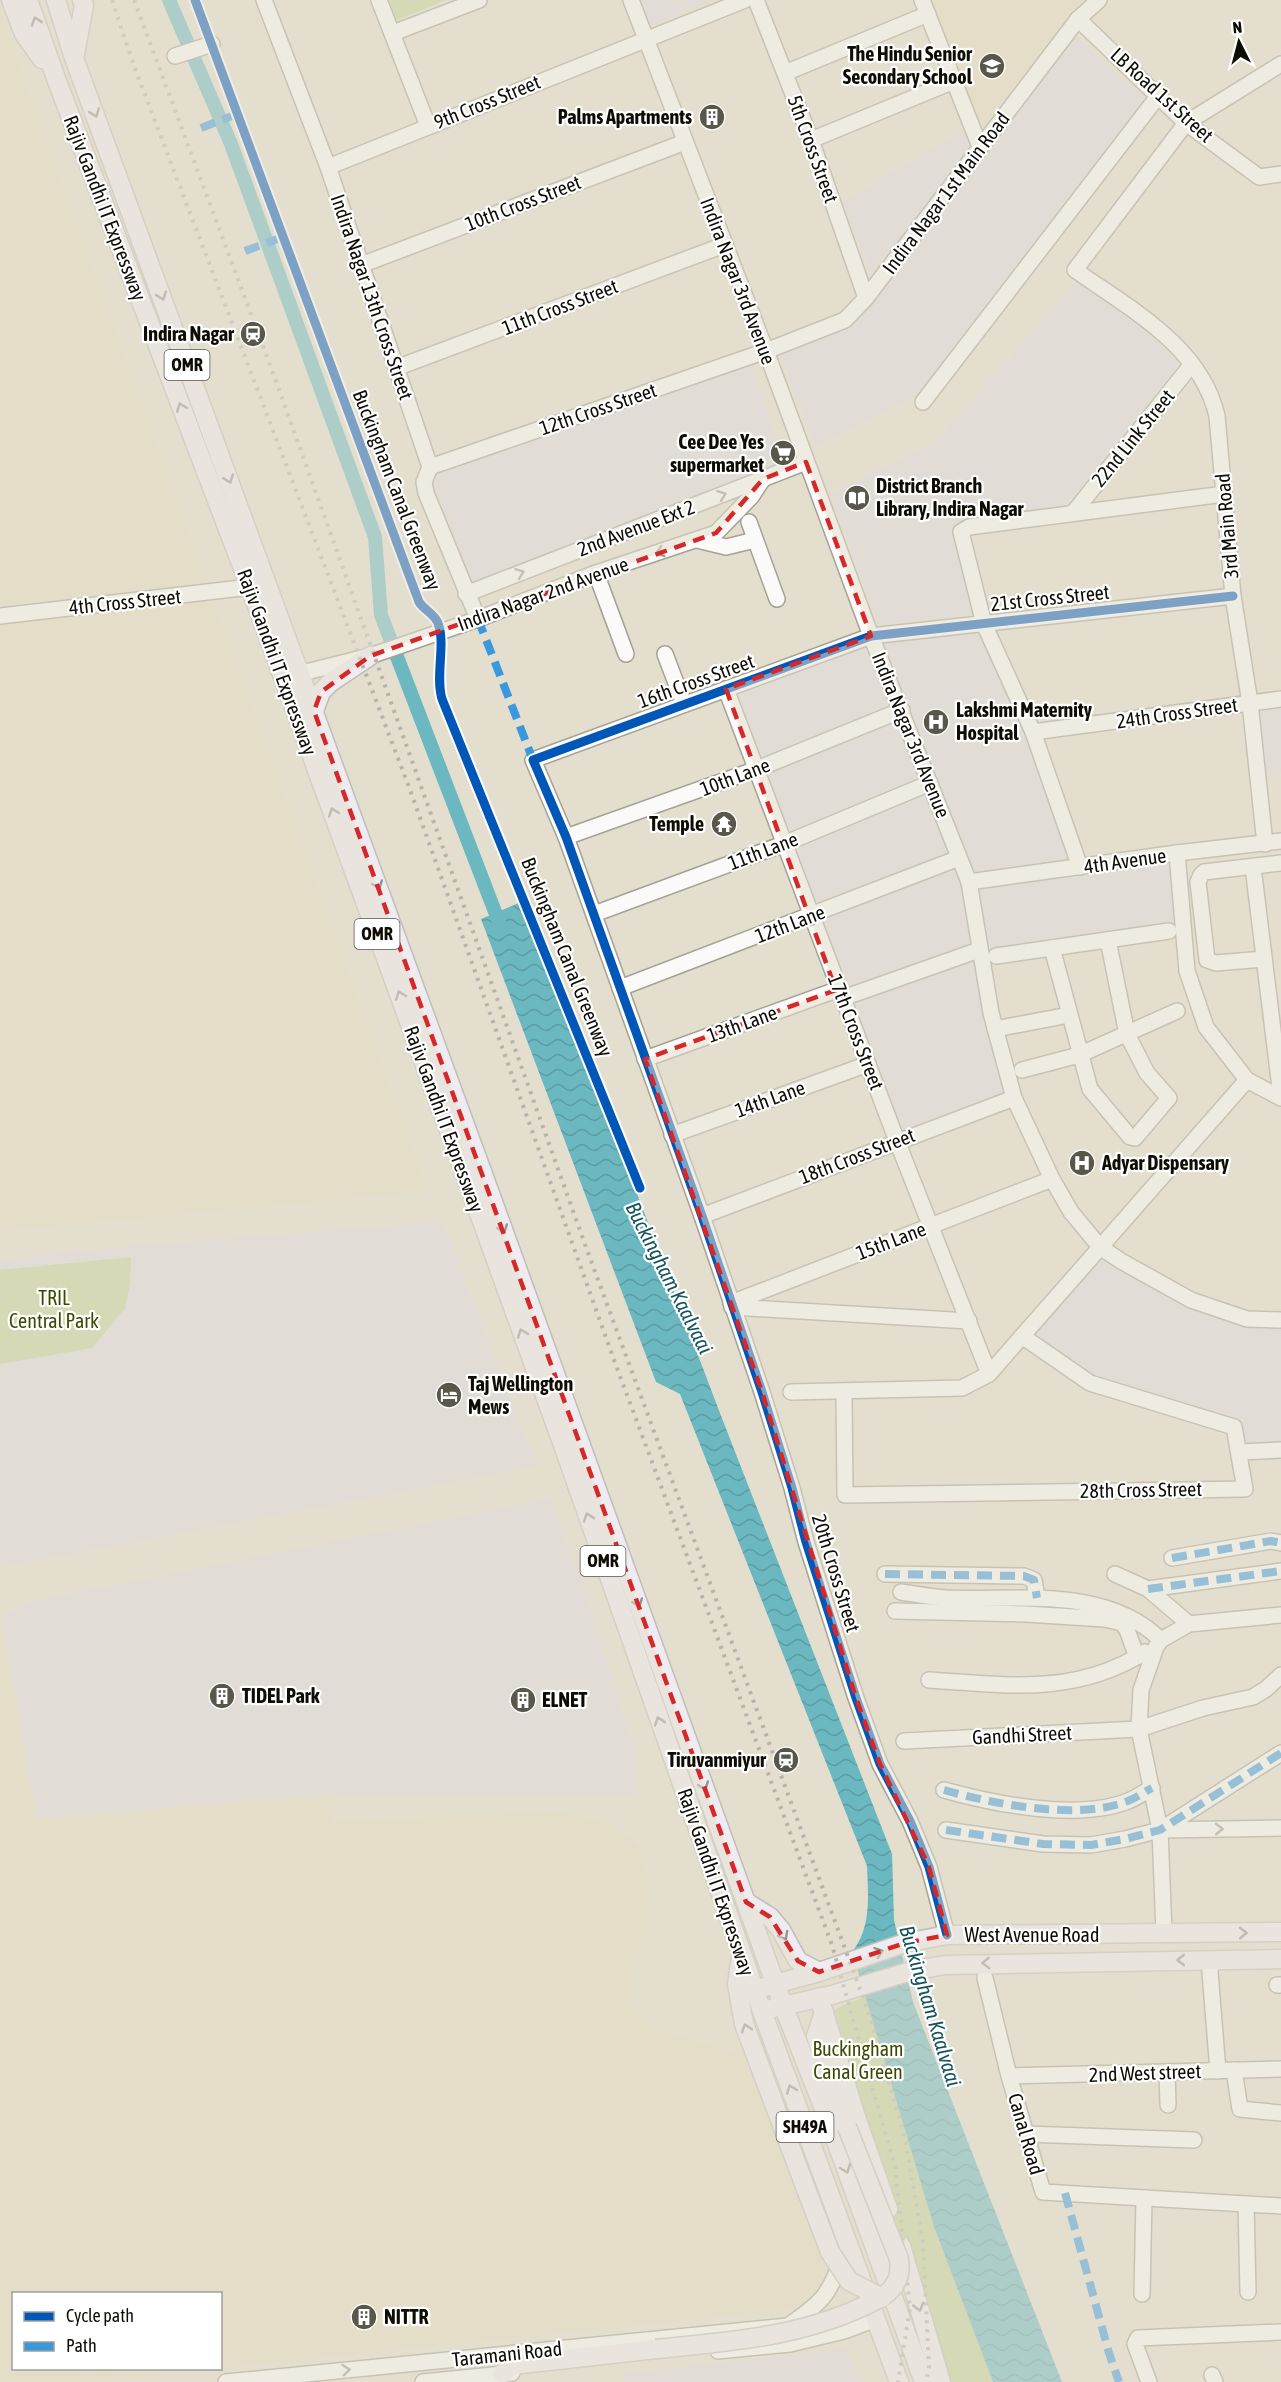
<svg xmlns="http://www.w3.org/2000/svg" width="1281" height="2382" font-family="'Asap Condensed',sans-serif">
<defs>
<pattern id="water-waves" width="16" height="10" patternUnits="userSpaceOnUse" patternTransform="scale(1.5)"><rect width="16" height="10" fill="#6bb8c0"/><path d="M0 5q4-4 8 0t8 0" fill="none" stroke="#5c9da3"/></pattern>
</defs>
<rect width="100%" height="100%" fill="#e3decd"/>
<g fill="#dedadf">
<path d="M636,0h76l-66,26z"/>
<path d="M1071,33l76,67 -226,292 -106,55 -39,-107 75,-24z"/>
<path d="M967,128l9,22 -99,138 -34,-86z"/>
<path d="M1079,279l75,60 33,35 -117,136 -109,17 32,84 -114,14 -49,-131 105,-53z"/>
<path d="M747,357l40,107 -313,122 -44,-114z"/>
<path d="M991,624l85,239 -107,14 -93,-239z"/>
<path d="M865,641l26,68 -127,52 -27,-71z"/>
<path d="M1281,699v74l-23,4 -8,-74z"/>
<path d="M900,712l28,71 -141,57 -28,-70z"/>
<path d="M930,783l39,99 208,-29 7,83 -205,14 35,148 -117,43 -111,-298z"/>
<path d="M443,1222l94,244 -537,101v-307l125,-13z"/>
<path d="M1100,1247l91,53 90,20v130l-42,2 -5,-25 -144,-44 -68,-47z"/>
<path d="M550,1499l38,100 49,158 -2,38 -305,-1 -293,25 -35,-204 32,-14z"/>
<path d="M846,2349l13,33h-235l-1,-8z"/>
</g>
<g fill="#e4dec1">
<path d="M930,0h150l-101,132z"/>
<path d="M0,10l429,1181 -429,40z"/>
<path d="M0,1615l37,204 293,-25 4,28 221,-10 57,12 31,26 8,62 -20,63v31l26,24 89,26 78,206 -4,27 -27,20 -572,59 -1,-74h-206v74l198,1 -133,13h-79z"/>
</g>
<g fill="#c5d297">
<path d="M389,0h57l-49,20z"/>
<path d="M131,1257l-1,27 -5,24 -33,40 -92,16v-94z"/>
<path d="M867,1996l67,231 59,155h-48l-74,-217 -41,-149 7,-8z"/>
</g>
<path fill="url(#water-waves)" d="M526,900l192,508 174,446 2,66 19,82 149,380h-69l-59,-155 -82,-275c20,-25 16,-56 15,-86l-187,-472 -24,-12 -175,-463z"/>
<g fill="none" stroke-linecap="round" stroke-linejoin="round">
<path stroke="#6bb8c0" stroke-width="14" d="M169,0l62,144 144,393 6,78 121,315"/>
<g stroke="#a5a295" stroke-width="18">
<g id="minor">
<path d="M264,0l64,167 102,300 -6,15 2,11 52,126"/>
<path d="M379,0l49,126"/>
<path d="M631,0l135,351 105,285 98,246 22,131 23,85 38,81 19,33 29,35 21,14 70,39 56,19 34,1"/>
<path d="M756,0l55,140 55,158"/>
<path d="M922,0l58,147"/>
<path d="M1078,19l108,104 73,54 22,-3"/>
<path d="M393,33l86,-33"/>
<path d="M175,56l37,-12"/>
<path d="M785,73l143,-59"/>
<path d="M811,140l143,-59"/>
<path d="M328,167l417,-167"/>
<path d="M361,265l324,-123"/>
<path d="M396,368l328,-123"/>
<path d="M923,402l236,-307"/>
<path d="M430,467l336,-116 79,-31 21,-22 212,-279 21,-19"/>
<path d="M1074,512l118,-148"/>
<path d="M749,522l28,77"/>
<path d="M697,540l29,7 29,-7"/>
<path d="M596,573l30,81"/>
<path d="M466,594l340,-132"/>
<path d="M0,616l250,-29"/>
<path d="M665,654l19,50"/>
<path d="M290,676l80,-20 108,-37 118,-46 120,-40 35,-36 12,-18"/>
<path d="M726,689l171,452 92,233"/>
<path d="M1033,732l248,-33"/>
<path d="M566,837l191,-68 145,-59"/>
<path d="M1265,844l-15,-141 -17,-107 -16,-180c-16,-70 -87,-107 -142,-146l111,-147 95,-59"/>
<path d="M1177,853l10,118 19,56 41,53 34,18"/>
<path d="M1080,867l-47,-135 -49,-108 -23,-92 8,-5 255,-33"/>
<path d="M1253,867l28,229"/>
<path d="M969,882l208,-29 104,-12"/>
<path d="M594,914l192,-71 144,-60"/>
<path d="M1052,948l38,141 40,48 5,1 34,-40 -22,-25 -20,-39 -19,-94"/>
<path d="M996,956l173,-25"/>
<path d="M1264,959l-48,4 -9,-3 -9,-78 3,-7 3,-3 77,-9"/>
<path d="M620,988l339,-130"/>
<path d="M843,998l136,-48"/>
<path d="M995,1029l74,-14"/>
<path d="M645,1059l194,-70"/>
<path d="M1022,1070l57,-15 98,-44"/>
<path d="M672,1135l196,-71"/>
<path d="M702,1216l312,-118"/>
<path d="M731,1303l321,-124"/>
<path d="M732,1307l237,14"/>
<path d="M844,1391l1,104 400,-6 -11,-62 -144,-44 -68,-47"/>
<path d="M791,1392l171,-4 27,-14 258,-294"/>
<path d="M1239,1452l42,-2"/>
<path d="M1172,1558l99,-17 10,2"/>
<path d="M885,1574l139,2 10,4 3,18"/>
<path d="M1115,1574l33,15 41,35"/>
<path d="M1148,1589l133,-18"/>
<path d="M901,1592c15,2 30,5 45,6 72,3 159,-13 215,42"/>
<path d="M895,1611l131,3 79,5 17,4 5,7 10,27"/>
<path d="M929,1680c78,5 146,16 216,-28"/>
<path d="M904,1741l235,-12 64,-21 50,-11 13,-8 15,-14"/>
<path d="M944,1790c50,14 134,31 184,11 8,-3 16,-9 24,-13"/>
<path d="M946,1830l97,14 48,1 34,-6 35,-9 121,-77"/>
<path d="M1160,1830l121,-2"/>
<path d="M1164,1934l-4,-104 -21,-101 2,-39 15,-43 5,-7 28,-16 92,-9"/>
<path d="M947,1935l-18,-68 -19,-46 -30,-57 -24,-66 -50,-156 -14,-54 -30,-96 -60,-176 -136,-379 -33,-77 338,-124 362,-40"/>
<path d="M1209,1960l9,111"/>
<path d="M985,1978l24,98 34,116 238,14"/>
<path d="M1277,1985h4"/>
<path d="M1234,2070l6,39 41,4"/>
<path d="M1167,2072l1,33"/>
<path d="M1009,2076l272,-7"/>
<path d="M1026,2134l168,6"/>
<path d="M1246,2204l2,88"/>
<path d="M1142,2294l2,-96"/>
<path d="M718,2351l72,-7 54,-13 32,-12"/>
<path d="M1212,2375l3,7"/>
<path d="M226,2382l562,-56c34,-24 40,-29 54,-67"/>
<path d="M423,2382l89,-9"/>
<path d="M1149,2382l-14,-38 3,-6 143,-6"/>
</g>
</g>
<g stroke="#c0beb6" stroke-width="21">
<g id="major">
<path d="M11,0l13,34 18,25"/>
<path d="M28,0l29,81 193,506 213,582 101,279 198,563 137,371"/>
<path d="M56,0l18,58 409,1116 300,831 43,109 98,268"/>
<path d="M75,54l9,-49 -2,-5"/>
<path d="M314,711l7,-19 10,-10 39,-26"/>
<path d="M746,1902l24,15 11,13 17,31 21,11"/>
<path d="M741,1956l-4,28 7,40 59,157"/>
<path d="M764,1987l55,-15 86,-29 42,-8 334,-3"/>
<path d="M819,1997l36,117 33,95"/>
<path d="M773,2008l59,-13 79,-24 34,-6 336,-6"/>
<path d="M824,2012l-8,24 29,88"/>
<path d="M901,2246l40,136"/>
<path d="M502,2374l11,-9 143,-16"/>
</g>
</g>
<use href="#minor" stroke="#fbfaf8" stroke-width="15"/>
<use href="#major" stroke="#efecf1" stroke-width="18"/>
<g stroke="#b4b4af" stroke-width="4" stroke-dasharray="3 6" stroke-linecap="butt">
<path d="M112,0l22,66 275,721 205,573 218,585 63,222 15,141 -12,74"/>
<path d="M134,0l143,384 310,866 284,769 34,119 18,105 6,125 -3,14"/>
</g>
<g stroke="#c0beb6" stroke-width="21" stroke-linecap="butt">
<g id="major-bridge">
<path d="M803,2181l27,71 19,29 33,17"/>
<path d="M656,2349c71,-7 143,-12 208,-43 11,-5 27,-12 32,-24 4,-7 4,-15 3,-23l-52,-132"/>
</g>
</g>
<use href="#major-bridge" stroke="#efecf1" stroke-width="18"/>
<g stroke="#3a99dd" stroke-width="8" stroke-dasharray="15 8" stroke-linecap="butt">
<path d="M201,128l36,-14"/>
<path d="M245,251l38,-14"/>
<path d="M478,619l55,141"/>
<path d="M1172,1558l99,-17 10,2"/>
<path d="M885,1574l139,2 10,4 3,18"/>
<path d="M1148,1589l133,-18"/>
<path d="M944,1790c50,14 134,31 184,11 8,-3 16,-9 24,-13"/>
<path d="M946,1830l97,14 48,1 34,-6 35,-9 121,-77"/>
<path d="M1065,2193l44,160 10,29"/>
</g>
<g stroke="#fff" stroke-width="13">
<g id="cycleway">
<path d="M195,0l224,602c5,8 16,12 19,21 8,22 -3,52 4,76l198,489"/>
<path d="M947,1935l-18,-68 -19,-46 -30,-57 -24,-66 -50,-156 -14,-54 -30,-96 -60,-176 -136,-379 -33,-77 338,-124 362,-40"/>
</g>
</g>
<use href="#cycleway" stroke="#0057b8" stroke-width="9"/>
</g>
<defs><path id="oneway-chevron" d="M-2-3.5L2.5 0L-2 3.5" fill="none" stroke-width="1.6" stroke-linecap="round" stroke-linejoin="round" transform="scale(1.5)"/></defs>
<g stroke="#959292">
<use href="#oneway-chevron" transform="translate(36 21) rotate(-109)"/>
<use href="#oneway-chevron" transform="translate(95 113) rotate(70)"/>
<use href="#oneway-chevron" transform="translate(162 296) rotate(70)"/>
<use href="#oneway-chevron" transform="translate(181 407) rotate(-111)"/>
<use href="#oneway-chevron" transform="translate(229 479) rotate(70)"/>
<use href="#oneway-chevron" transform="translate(333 812) rotate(-110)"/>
<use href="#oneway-chevron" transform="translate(378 885) rotate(70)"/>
<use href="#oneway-chevron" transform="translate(400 995) rotate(-110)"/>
<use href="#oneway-chevron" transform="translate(503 1229) rotate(70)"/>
<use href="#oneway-chevron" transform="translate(522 1333) rotate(-110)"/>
<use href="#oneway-chevron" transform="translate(588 1517) rotate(-109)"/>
<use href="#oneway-chevron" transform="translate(638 1603) rotate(70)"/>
<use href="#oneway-chevron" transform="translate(659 1721) rotate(-109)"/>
<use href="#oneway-chevron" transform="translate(704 1786) rotate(70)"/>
<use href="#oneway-chevron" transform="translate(1243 1933) rotate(-1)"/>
<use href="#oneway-chevron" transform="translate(784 1936) rotate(62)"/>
<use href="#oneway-chevron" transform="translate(879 1952) rotate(-19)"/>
<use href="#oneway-chevron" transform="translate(1181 1960) rotate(180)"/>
<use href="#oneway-chevron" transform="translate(986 1963) rotate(178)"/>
<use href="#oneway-chevron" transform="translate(746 2028) rotate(-108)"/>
<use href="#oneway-chevron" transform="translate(791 2089) rotate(-111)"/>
<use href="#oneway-chevron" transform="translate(846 2169) rotate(70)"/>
<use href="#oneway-chevron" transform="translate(919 2307) rotate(74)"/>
</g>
<g stroke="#9d9b96">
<use href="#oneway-chevron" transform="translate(722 495) rotate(-21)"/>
<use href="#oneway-chevron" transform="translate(660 552) rotate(162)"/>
<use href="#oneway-chevron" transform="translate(520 573) rotate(-21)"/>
<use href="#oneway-chevron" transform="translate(1219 1829) rotate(-1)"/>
<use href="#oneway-chevron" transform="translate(346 2370) rotate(-6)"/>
</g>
<path d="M0 0H1281V2382H0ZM806,462l65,174 -145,53 110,301 -191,69 117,333 94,306 24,66 49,103 18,68 -42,8 -86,29 -21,-11 -28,-44 -24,-15 -432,-1191 7,-19 49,-36 346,-123 47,-54z" fill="#e3decd" fill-opacity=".55" fill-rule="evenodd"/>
<path fill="none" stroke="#d62828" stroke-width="4.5" stroke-dasharray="12 8" stroke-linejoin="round" d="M806,462l65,174 -145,53 110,301 -191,69 117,333 94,306 24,66 49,103 18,68 -42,8 -86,29 -21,-11 -28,-44 -24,-15 -432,-1191 7,-19 49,-36 346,-123 47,-54z"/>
<defs>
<g id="school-disc" transform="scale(1.35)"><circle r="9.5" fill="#59564a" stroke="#fff"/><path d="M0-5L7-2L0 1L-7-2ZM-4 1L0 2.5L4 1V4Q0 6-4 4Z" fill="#fff"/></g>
<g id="building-disc" transform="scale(1.35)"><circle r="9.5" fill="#59564a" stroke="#fff"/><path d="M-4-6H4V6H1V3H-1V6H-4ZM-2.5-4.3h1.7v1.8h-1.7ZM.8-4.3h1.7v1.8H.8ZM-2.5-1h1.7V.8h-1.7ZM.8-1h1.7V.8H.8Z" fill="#fff"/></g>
<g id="station-disc" transform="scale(1.35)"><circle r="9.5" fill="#59564a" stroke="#fff"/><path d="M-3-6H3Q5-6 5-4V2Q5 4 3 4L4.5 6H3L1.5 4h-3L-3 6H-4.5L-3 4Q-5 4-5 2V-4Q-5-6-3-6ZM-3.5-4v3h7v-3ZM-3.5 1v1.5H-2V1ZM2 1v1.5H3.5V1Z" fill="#fff"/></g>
<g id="supermarket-disc" transform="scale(1.35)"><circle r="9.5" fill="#59564a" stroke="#fff"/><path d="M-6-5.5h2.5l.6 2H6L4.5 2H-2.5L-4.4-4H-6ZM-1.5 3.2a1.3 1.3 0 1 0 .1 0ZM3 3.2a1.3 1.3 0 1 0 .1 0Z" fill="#fff"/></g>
<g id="library-disc" transform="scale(1.35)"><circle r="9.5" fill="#59564a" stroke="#fff"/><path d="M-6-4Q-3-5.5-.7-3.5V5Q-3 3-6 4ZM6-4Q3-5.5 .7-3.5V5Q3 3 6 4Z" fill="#fff"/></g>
<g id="hospital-disc" transform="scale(1.35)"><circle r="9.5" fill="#59564a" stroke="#fff"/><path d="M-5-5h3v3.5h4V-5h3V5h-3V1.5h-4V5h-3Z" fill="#fff"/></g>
<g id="temple-disc" transform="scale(1.35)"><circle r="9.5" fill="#59564a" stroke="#fff"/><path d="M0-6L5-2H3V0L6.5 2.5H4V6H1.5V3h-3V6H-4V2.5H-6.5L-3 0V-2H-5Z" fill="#fff"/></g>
<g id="hotel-disc" transform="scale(1.35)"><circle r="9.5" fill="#59564a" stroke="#fff"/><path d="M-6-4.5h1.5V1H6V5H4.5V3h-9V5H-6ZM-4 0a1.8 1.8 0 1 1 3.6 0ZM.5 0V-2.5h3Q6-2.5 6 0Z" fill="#fff"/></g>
</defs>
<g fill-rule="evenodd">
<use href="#school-disc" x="992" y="66"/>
<use href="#building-disc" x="712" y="117"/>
<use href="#station-disc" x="253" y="334"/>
<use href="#supermarket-disc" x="783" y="453"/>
<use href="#library-disc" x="857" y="498"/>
<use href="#hospital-disc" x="936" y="722"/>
<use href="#temple-disc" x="724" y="824"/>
<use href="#hospital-disc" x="1082" y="1163"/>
<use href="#hotel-disc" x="449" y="1395"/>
<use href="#building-disc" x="222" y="1696"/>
<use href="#building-disc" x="523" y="1700"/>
<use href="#station-disc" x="786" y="1760"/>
<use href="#building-disc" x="364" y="2317"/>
</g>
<g text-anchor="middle" stroke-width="4.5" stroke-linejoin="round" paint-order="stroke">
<g fill="#fff" stroke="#57554f" stroke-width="1.5">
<rect x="164.5" y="350" width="45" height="30" rx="4.5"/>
<rect x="354.5" y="919" width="45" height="30" rx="4.5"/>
<rect x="580.5" y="1546" width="45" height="30" rx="4.5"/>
<rect x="776.5" y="2112" width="57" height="30" rx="4.5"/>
</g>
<g font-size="18" font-weight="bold" fill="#0f0c04">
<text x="187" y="371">OMR</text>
<text x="377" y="940">OMR</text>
<text x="603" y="1567">OMR</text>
<text x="805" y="2133">SH49A</text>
</g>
<g font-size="20" font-weight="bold" fill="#0f0c04" stroke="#fff" text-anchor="start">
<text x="972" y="61" text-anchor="end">The Hindu Senior<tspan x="972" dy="23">Secondary School</tspan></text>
<text x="692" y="124" text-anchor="end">Palms Apartments</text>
<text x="234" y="341" text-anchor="end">Indira Nagar</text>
<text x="764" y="449" text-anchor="end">Cee Dee Yes<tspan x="764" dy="23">supermarket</tspan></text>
<text x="876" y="493">District Branch<tspan x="876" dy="23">Library, Indira Nagar</tspan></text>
<text x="956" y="717">Lakshmi Maternity<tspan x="956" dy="23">Hospital</tspan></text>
<text x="704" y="831" text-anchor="end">Temple</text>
<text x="1102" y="1170">Adyar Dispensary</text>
<text x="468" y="1391">Taj Wellington<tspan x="468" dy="23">Mews</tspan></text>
<text x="242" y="1703">TIDEL Park</text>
<text x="542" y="1707">ELNET</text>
<text x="766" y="1767" text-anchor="end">Tiruvanmiyur</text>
<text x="384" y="2324">NITTR</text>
</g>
<g font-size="20" fill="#0f0c04" stroke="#fff">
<text transform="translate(1162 95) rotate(42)" y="7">LB Road 1st Street</text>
<text transform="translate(487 102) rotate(-22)" y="7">9th Cross Street</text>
<text transform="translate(813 149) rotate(70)" y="7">5th Cross Street</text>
<text transform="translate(946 193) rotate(-53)" y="7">Indira Nagar 1st Main Road</text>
<text transform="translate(523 203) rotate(-21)" y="7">10th Cross Street</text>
<text transform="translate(105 208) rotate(69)" y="7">Rajiv Gandhi IT Expressway</text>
<text transform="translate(738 281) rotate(69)" y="7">Indira Nagar 3rd Avenue</text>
<text transform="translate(372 297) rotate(71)" y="7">Indira Nagar 13th Cross Street</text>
<text transform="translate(560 307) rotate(-21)" y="7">11th Cross Street</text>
<text transform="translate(598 409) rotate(-19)" y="7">12th Cross Street</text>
<text transform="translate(1133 438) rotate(-51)" y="7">22nd Link Street</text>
<text transform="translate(397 490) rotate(69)" y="7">Buckingham Canal Greenway</text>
<text transform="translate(1227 526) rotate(-95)" y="7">3rd Main Road</text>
<text transform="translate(636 528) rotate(-21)" y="7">2nd Avenue Ext 2</text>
<text transform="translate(543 594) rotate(-20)" y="7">Indira Nagar 2nd Avenue</text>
<text transform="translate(1050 598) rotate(-6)" y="7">21st Cross Street</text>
<text transform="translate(125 602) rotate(-6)" y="7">4th Cross Street</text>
<text transform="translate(277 662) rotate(70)" y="7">Rajiv Gandhi IT Expressway</text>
<text transform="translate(696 681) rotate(-20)" y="7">16th Cross Street</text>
<text transform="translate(1177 713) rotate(-8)" y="7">24th Cross Street</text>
<text transform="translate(911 735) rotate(68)" y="7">Indira Nagar 3rd Avenue</text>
<text transform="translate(735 777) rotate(-21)" y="7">10th Lane</text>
<text transform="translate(763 851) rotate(-21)" y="7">11th Lane</text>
<text transform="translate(1125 861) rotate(-8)" y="7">4th Avenue</text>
<text transform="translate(790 924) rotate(-21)" y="7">12th Lane</text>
<text transform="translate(567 957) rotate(68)" y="7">Buckingham Canal Greenway</text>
<text transform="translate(742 1024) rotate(-20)" y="7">13th Lane</text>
<text transform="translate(856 1032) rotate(69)" y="7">17th Cross Street</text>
<text transform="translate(770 1099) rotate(-20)" y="7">14th Lane</text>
<text transform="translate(444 1119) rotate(70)" y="7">Rajiv Gandhi IT Expressway</text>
<text transform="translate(857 1156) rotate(-21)" y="7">18th Cross Street</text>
<text transform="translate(891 1241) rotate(-21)" y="7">15th Lane</text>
<text transform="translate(1141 1490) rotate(-1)" y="7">28th Cross Street</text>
<text transform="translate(836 1573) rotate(73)" y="7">20th Cross Street</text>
<text transform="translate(1022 1735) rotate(-3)" y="7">Gandhi Street</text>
<text transform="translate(716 1882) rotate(71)" y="7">Rajiv Gandhi IT Expressway</text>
<text x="1032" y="1942">West Avenue Road</text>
<text transform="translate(1145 2073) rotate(-2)" y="7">2nd West street</text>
<text transform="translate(1026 2134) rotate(74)" y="7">Canal Road</text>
<text transform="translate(507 2354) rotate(-6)" y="7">Taramani Road</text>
</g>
<g font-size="20" fill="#3a4a00" stroke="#fff">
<text x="54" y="1305">TRIL<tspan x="54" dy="23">Central Park</tspan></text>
<text x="858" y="2056">Buckingham<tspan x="858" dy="23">Canal Green</tspan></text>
</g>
<g font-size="21" font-style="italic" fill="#15545d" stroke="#fff">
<text transform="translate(669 1278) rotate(63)" y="7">Buckingham Kaalvaai</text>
<text transform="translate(930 2006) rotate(73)" y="7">Buckingham Kaalvaai</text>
</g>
</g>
<rect x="12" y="2292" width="210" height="78" fill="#ffffff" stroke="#9f9e9b" stroke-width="1.5"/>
<rect x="24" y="2312" width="30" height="9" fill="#0057b8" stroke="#9f9e9b" stroke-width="1.5"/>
<text x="66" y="2322" font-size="18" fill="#0f0c04">Cycle path</text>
<rect x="24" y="2342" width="30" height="9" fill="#3a99dd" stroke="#9f9e9b" stroke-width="1.5"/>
<text x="66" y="2352" font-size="18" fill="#0f0c04">Path</text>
<g transform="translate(1239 42) rotate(354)" stroke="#ffffff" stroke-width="4.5" paint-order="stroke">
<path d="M0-4.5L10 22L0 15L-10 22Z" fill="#0f0c04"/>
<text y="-9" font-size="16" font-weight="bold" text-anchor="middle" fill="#0f0c04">N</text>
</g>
</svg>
